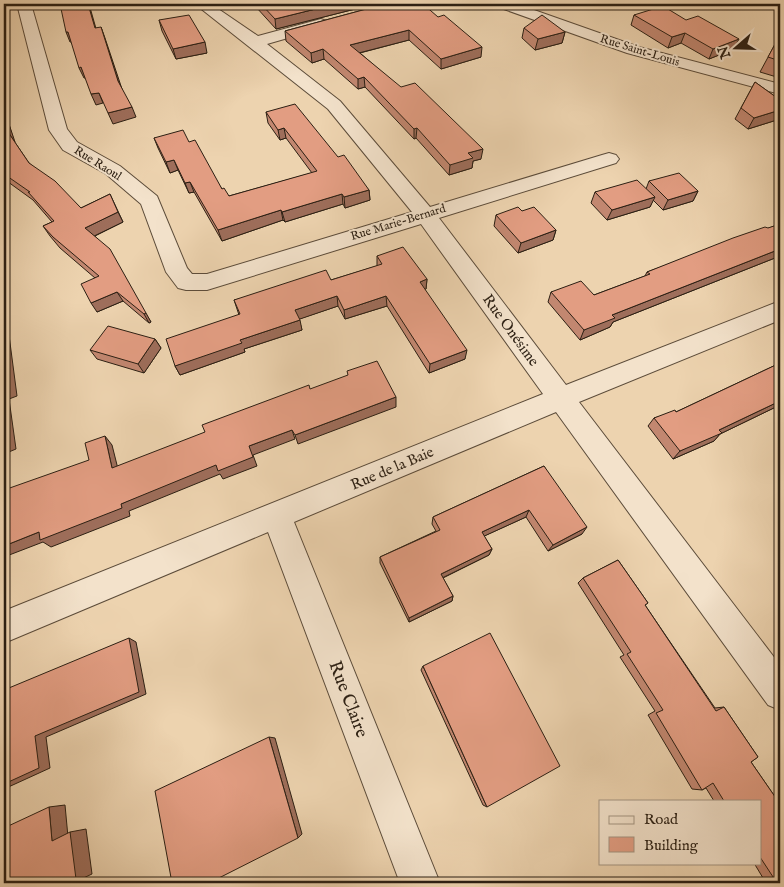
<svg xmlns="http://www.w3.org/2000/svg" width="784" height="887" font-family="'IM FELL English',serif">
<rect width="100%" height="100%" fill="#edd3af"/>
<filter id="stains"><feTurbulence type="fractalNoise" baseFrequency=".004" numOctaves="4"/><feColorMatrix values="0 0 0 0 .2 0 0 0 0 .09 0 0 0 0 .02 0 0 0 .5 -.17"/></filter>
<radialGradient id="worn" r=".72"><stop offset=".6" stop-color="#630" stop-opacity="0"/><stop offset="1" stop-color="#630" stop-opacity=".3"/></radialGradient>
<g fill="none" stroke-linecap="round" stroke-linejoin="round">
<g stroke="#5c4c3a" stroke-width="2">
<path id="minor" d="M17,4h14l36,125 10,13 43,24 37,30 30,72 5,6h15l205,-62 -84,-103 -133,-105h16l47,32 63,-17 5,2 3,3 -3,3 -59,17 73,57 90,106 172,-52 7,-2 7,2 3,4 -3,4 -177,55 127,167 214,-84v19l-201,82 201,263v45l-12,-5 -212,-293 -262,110 146,361h-40l-132,-351 -264,111v-32l539,-217 -122,-170 -214,66h-21l-8,-2 -12,-16 -25,-68 -35,-30 -43,-24 -14,-20z"/>
</g>
<g stroke="#5c4c3a" stroke-width="2">
<path id="tertiary" d="M496,4h21l122,43 141,37v10l-153,-41 -129,-46z"/>
</g>
<use href="#minor" fill="#f3e2cb" fill-rule="evenodd"/>
<use href="#tertiary" fill="#f3e2cb" fill-rule="evenodd"/>
</g>
<g fill="#c28770" stroke="#2b1f13">
<path d="M247,4h128l-99,25 -20,-22 -7,1z"/>
<path d="M385,4l96,53 -40,12 -32,-29 -49,13 121,106 -8,2 -1,7 -23,7 -33,-37 -2,1 -49,-52 -7,2 -34,-30 -12,4 -26,-22 -1,-10z"/>
<path d="M634,15l100,34 -25,10 -28,-16 -13,5 -37,-23z"/>
<path d="M159,20l48,33 -31,6 -14,-28z"/>
<path d="M524,28l41,4 -3,11 -27,7 -13,-12z"/>
<path d="M780,35v43l-20,-6z"/>
<path d="M755,82l25,18v19l-32,10 -13,-10z"/>
<path d="M4,96l5,15 -4,1 9,29 15,22 52,45 29,-14 13,28 -28,14 56,86 -2,1 -26,-22 -26,11 -2,-34 -35,-30 -10,-12 -7,-10 9,-4 -19,-22 -29,-21z"/>
<path d="M266,112l72,45 31,33 1,10 -25,8 -2,-4 -58,18 -2,-2 -61,21 -28,-49 -5,1 -11,-23 -8,3 -12,-25 -4,-10 35,4 33,47 7,7 83,-23 -26,-35 -6,2 -12,-17z"/>
<path d="M649,181l49,10 -5,10 -30,9 -10,-10 -3,7 -43,13 -16,-17 4,-11 51,-3z"/>
<path d="M522,211l34,19 -3,10 -35,13 -24,-27 2,-11z"/>
<path d="M780,224v32l-167,66 -3,5 -30,13 -32,-38 3,-10 43,3 51,-19 2,-4z"/>
<path d="M377,256l50,23 -1,10 -1,1 40,69 -36,14 -42,-67 -42,13 -7,-13 -39,13 3,11 -58,19 1,3 -65,23 -5,-9 64,-51 -5,-15 97,-20 46,-14z"/>
<path d="M155,339l6,9 -17,25 -47,-14 -7,-9z"/>
<path d="M780,363v42l-60,29 -6,7 -41,18 -25,-33 6,-8 22,-6z"/>
<path d="M544,466l38,68 -34,17 -22,-34 -42,19 8,13 -3,6 -46,23 10,18 -1,5 -43,21 -29,-59v-6l56,-26 -4,-7 1,-7z"/>
<path d="M618,560l30,43 -3,2 70,103 9,-1 34,50 -7,5 29,42v79h-14l-12,-20h6v-62h-46l-8,-13 -4,2 -10,-1 -44,-74 7,-4 -35,-54 4,-2 -46,-72 5,-5z"/>
<path d="M423,666l64,141 -4,-2 -62,-135z"/>
</g>
<g fill="#9e6e5b" stroke="#2b1f13">
<path d="M88,4h1l10,35 -4,-11z"/>
<path d="M248,4h8v3l-7,1z"/>
<path d="M336,4h39l-99,25 -1,-10z"/>
<path d="M101,27l4,11 18,54 -5,-11z"/>
<path d="M409,30v10l-58,15 -1,-10z"/>
<path d="M66,32h2l5,10h-3z"/>
<path d="M565,32l-3,11 -27,7 3,-11z"/>
<path d="M685,33l-4,10 -13,5 4,-11z"/>
<path d="M739,39l-5,10 -25,10 4,-10z"/>
<path d="M205,42l2,11 -31,6 -3,-10z"/>
<path d="M482,47l-1,10 -40,12v-10z"/>
<path d="M323,49l1,10 -12,4 -1,-10z"/>
<path d="M81,67l5,11h-2l-5,-10z"/>
<path d="M364,77l1,10 -7,2v-10z"/>
<path d="M99,93l4,10 -7,2 -5,-11z"/>
<path d="M4,96l5,15 -4,1 10,30 -7,-10 -4,-14z"/>
<path d="M132,107l4,10 -23,7 -5,-11z"/>
<path d="M780,110v9l-32,10 6,-11z"/>
<path d="M284,128l2,10 -6,2 -2,-10z"/>
<path d="M417,128l-1,10 -2,1v-10z"/>
<path d="M483,149l-2,10 -8,2 -1,7 -23,7 1,-10 18,-12z"/>
<path d="M174,160l4,10 -8,3 -4,-11z"/>
<path d="M190,182l4,10 -5,1 -4,-10z"/>
<path d="M369,190l1,10 -25,8 -1,-11z"/>
<path d="M698,191l-5,10 -30,9 5,-10z"/>
<path d="M342,194l1,10 -58,18 -3,-10z"/>
<path d="M655,197l-5,10 -43,13 5,-10z"/>
<path d="M281,210l2,10 -61,21 -4,-11z"/>
<path d="M118,212l5,10 -33,16 -5,-10z"/>
<path d="M556,230l-3,10 -35,13 3,-10z"/>
<path d="M780,249v7l-167,66 -3,5 -30,13 4,-10 28,-15z"/>
<path d="M427,279l-1,10 -7,3 1,-10z"/>
<path d="M117,292l6,9 -26,11 -6,-9z"/>
<path d="M337,296l1,10 -41,14 -2,-10z"/>
<path d="M386,296l1,10 -42,13 -1,-9z"/>
<path d="M146,313l5,9 -2,1 -5,-9z"/>
<path d="M4,317l3,3 10,76 -8,3 7,50 -12,5z"/>
<path d="M300,320l2,10 -58,19 1,3 -65,23 -5,-9 65,-26z"/>
<path d="M155,339l6,9 -17,25 -6,-9z"/>
<path d="M467,350l-2,9 -36,14 1,-9z"/>
<path d="M396,397v10l-98,37 -3,-9z"/>
<path d="M780,401v4l-60,29 -6,7 -41,18 7,-8 39,-21z"/>
<path d="M292,430l3,9 -42,16 4,11 -34,13 -3,-5 -91,37 1,5 -79,31 -8,-5 -39,15v-11l35,-14 82,-28 128,-58z"/>
<path d="M105,436l7,9 8,32 -8,-9z"/>
<path d="M529,510l-3,7 -46,21 2,-6z"/>
<path d="M587,527l-5,7 -34,17 5,-6z"/>
<path d="M492,549l-3,6 -49,24 1,-5z"/>
<path d="M453,596l-1,5 -43,21v-4z"/>
<path d="M129,638l7,4 10,52 -100,43 4,31 -46,21v-5l31,-48z"/>
<path d="M269,737l6,1 27,96 -4,4z"/>
<path d="M65,805l3,32 -16,4 -3,-34z"/>
<path d="M86,829l6,45 -15,7v2h-9l2,-51z"/>
</g>
<g fill="#e29d82" stroke="#2b1f13">
<path d="M60,4h28l7,24 6,-1 17,54 14,26 -24,6 -9,-20 -8,1 -10,-27 -2,1 -11,-36h-2z"/>
<path d="M261,4h75l-61,15z"/>
<path d="M385,4h38l15,13 6,-2 38,32 -41,12 -32,-29 -59,15 51,42 14,-4 68,66 -15,4 5,5 -23,7 -33,-37 -3,1 -50,-52 -6,2 -35,-30 -12,4 -26,-22z"/>
<path d="M663,6l23,14 12,-4 41,23 -26,10 -28,-16 -13,4 -38,-22z"/>
<path d="M189,15l16,27 -32,7 -14,-29z"/>
<path d="M542,15l23,17 -27,7 -14,-11z"/>
<path d="M780,35v26l-12,-4z"/>
<path d="M755,82l25,18v10l-26,8 -13,-10z"/>
<path d="M295,104l43,53 6,-2 25,35 -25,7 -2,-3 -60,18 -1,-2 -63,20 -28,-48 -5,1 -11,-23 -8,2 -12,-24 29,-8 6,12 6,-2 27,49 2,-1 5,8 88,-25 -33,-43 -6,2 -12,-18z"/>
<path d="M4,118l4,14 21,31 26,18 26,27 29,-14 8,18 -33,16 25,21 36,64 -2,1 -27,-22 -26,11 -10,-19 18,-8 -46,-39 -10,-11 11,-5 -26,-29h2l-26,-18z"/>
<path d="M679,173l19,18 -30,9 -19,-19z"/>
<path d="M637,180l18,17 -43,13 -17,-18z"/>
<path d="M518,207l4,4 12,-4 22,23 -35,13 -25,-28z"/>
<path d="M780,224v25l-168,66 3,3 -31,12 -33,-38 30,-11 13,14 56,-21 -3,-2 86,-34 32,-11 3,1z"/>
<path d="M403,247l24,32 -7,3 47,68 -37,14 -44,-68 -42,14 -7,-14 -42,14 5,10 -60,20 2,3 -67,23 -9,-27 74,-25 -6,-14 92,-30 5,10 51,-16 -5,-8z"/>
<path d="M108,326l47,13 -17,25 -48,-14z"/>
<path d="M4,351l5,37 -5,1z"/>
<path d="M377,361l19,36 -101,38 -3,-5 -43,16 4,11 -35,14 -2,-6 -95,39 1,4 -82,32 -1,-8 -35,14v-56l85,-30 -4,-17 20,-7 7,32 93,-36 -3,-7 107,-40 1,4 38,-14 -1,-4z"/>
<path d="M780,363v38l-61,29 3,3 -42,18 -26,-33 21,-8 1,2z"/>
<path d="M4,416l3,25 -3,1z"/>
<path d="M544,466l43,61 -34,18 -24,-35 -47,22 10,17 -51,25 12,22 -44,22 -29,-61 60,-27 -7,-13z"/>
<path d="M618,560l30,43 -3,2 71,106 8,-4 34,50 -7,5 29,42v79h-3l-17,-26v-56h-36l-11,-18 -11,7 -46,-77 7,-3 -36,-56 4,-2 -48,-74z"/>
<path d="M490,633l70,133 -73,41 -64,-141z"/>
<path d="M129,638l10,54 -104,44 4,32 -35,16v-94z"/>
<path d="M269,737l29,101 -89,45h-37l-17,-92z"/>
<path d="M49,807l3,34 18,-9 6,47 -8,4h-64v-55z"/>
</g>
<g text-anchor="middle" stroke-width="4" stroke-linejoin="round" paint-order="stroke">
<g font-size="12" fill="#2b1f13" stroke="#f3e2cb">
<text transform="translate(640 50) rotate(17)" y="4">Rue Saint-Louis</text>
<text transform="translate(98 163) rotate(32)" y="4">Rue Raoul</text>
<text transform="translate(398 222) rotate(-17)" y="4">Rue Marie-Bernard</text>
</g>
<g font-size="15" fill="#2b1f13" stroke="#f3e2cb">
<text transform="translate(511 330) rotate(54)" y="5">Rue Onésime</text>
<text transform="translate(392 468) rotate(-23)" y="5">Rue de la Baie</text>
</g>
<g font-size="18" fill="#2b1f13" stroke="#f3e2cb">
<text transform="translate(349 699) rotate(69)" y="6">Rue Claire</text>
</g>
</g>
<rect width="784" height="887" fill="none" stroke="#edd3af" stroke-width="20"/>
<rect x="5" y="5" width="774" height="877" fill="none" stroke="#2b1f13" stroke-width="2.5"/>
<rect x="10" y="10" width="764" height="867" fill="none" stroke="#2b1f13"/>
<rect x="599" y="800" width="162" height="65" fill="#f3e2cb" stroke="#a39481"/>
<rect x="609" y="816" width="25" height="8" fill="#f3e2cb" stroke="#a39481"/>
<text x="644" y="824" font-size="15" fill="#2b1f13">Road</text>
<rect x="609" y="837" width="25" height="15" fill="#e29d82" stroke="#a39481"/>
<text x="644" y="850" font-size="15" fill="#2b1f13">Building</text>
<g transform="translate(736 48) rotate(250)" stroke="#f3e2cb" stroke-width="4" paint-order="stroke">
<path d="M0-4L9 19L0 12L-9 19Z" fill="#2b1f13"/>
<text y="-8" font-size="14" font-weight="bold" text-anchor="middle" fill="#2b1f13">N</text>
</g>
<rect width="100%" height="100%" filter="url(#stains)"/>
<rect width="100%" height="100%" fill="url(#worn)"/>
</svg>
